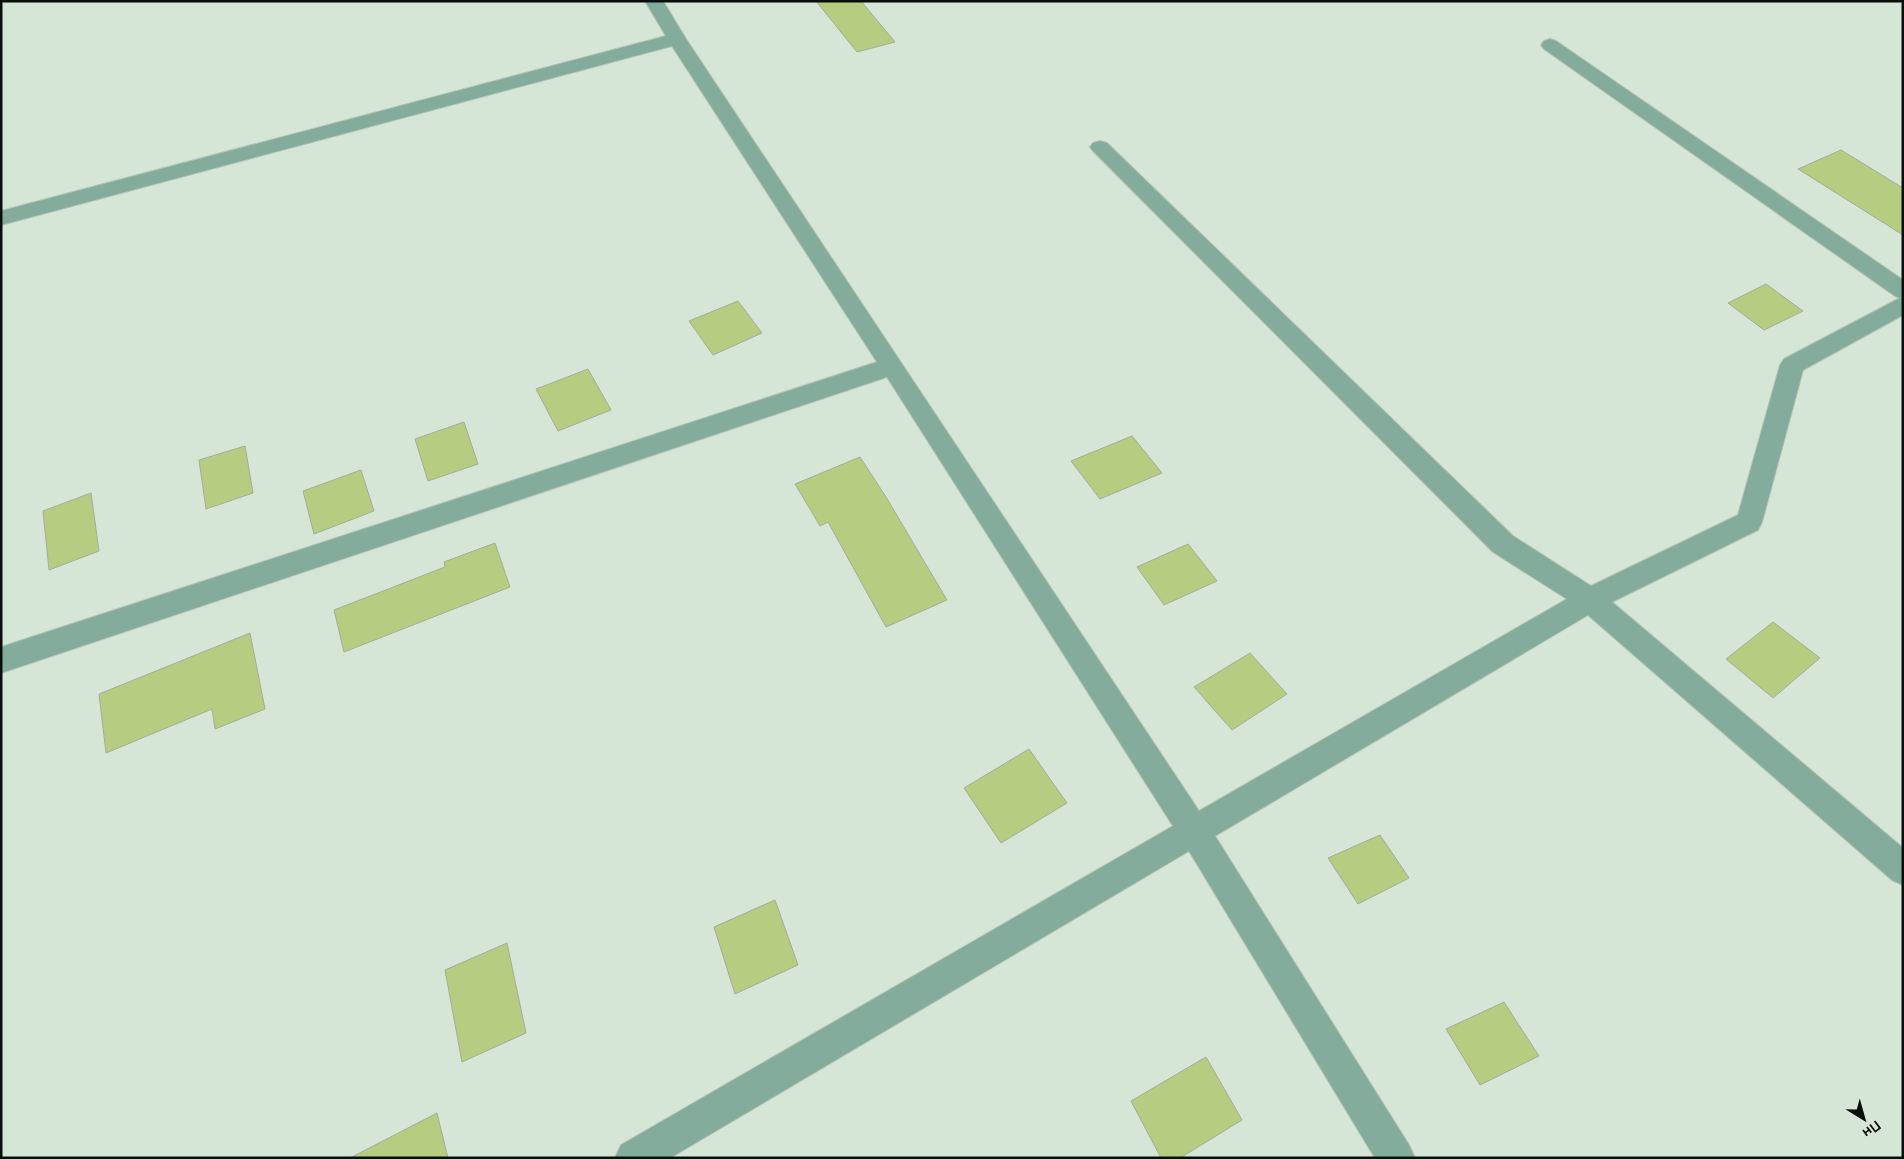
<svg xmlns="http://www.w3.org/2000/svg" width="1904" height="1159" font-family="Overpass,sans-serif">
<rect width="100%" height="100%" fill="#d5e5d6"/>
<g fill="#b4cd80" stroke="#a6ac9b">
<path d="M816,1h45l34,41 -38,10z"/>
<path d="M1841,150l62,38v47l-105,-66z"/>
<path d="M1766,284l37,27 -39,19 -36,-27z"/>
<path d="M738,301l24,32 -49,22 -24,-34z"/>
<path d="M588,369l23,41 -53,21 -22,-42z"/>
<path d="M464,422l14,42 -50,17 -13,-42z"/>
<path d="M1132,436l30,37 -62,26 -29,-38z"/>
<path d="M245,446l8,47 -47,16 -7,-49z"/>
<path d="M860,457l26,40 61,103 -61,27 -58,-105 -8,4 -25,-42z"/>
<path d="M361,470l13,41 -60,23 -11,-43z"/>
<path d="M91,493l8,58 -50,19 -6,-59z"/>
<path d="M495,543l15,44 -166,65 -10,-42 111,-43 -1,-5z"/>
<path d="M1188,544l29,37 -53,24 -27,-38z"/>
<path d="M1773,622l47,36 -47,40 -47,-39z"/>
<path d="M250,633l15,76 -50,20 -3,-20 -106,44 -7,-59z"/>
<path d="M1250,653l37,41 -55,36 -38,-43z"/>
<path d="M1029,749l38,54 -66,40 -37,-55z"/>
<path d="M1380,835l29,43 -51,26 -30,-46z"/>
<path d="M775,900l23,65 -63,29 -21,-67z"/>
<path d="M507,943l19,90 -64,29 -17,-92z"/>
<path d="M1504,1002l35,54 -59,29 -34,-56z"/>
<path d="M1206,1057l36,63 -62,38h-19l-30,-57z"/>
<path d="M437,1113l11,45h-98z"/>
</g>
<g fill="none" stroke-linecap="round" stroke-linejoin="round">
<g stroke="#b4c3b5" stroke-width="2">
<path id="minor" d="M645,1h18l23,38 513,772 368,-212 -74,-47 -400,-401 -3,-4 3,-4 7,-2 7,2 406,393 78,50 147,-71 42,-150 4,-6 116,-61 -5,-2 -351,-247 -3,-4 3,-4 6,-2 6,2 347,239v35l-100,55 -41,152 -4,8 -146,72 291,246v37l-11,-5 -304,-265 -373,221 194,309 6,13h-40l-186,-307 -519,307h-55l6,-13 552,-319 -286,-449 -886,296v-26l876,-285 -205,-316 -671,179v-14l665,-175z"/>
</g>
<use href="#minor" fill="#84ac9d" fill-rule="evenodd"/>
</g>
<rect width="1904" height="1159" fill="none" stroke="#090f0a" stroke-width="5"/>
<g transform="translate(1864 1119) rotate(143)" stroke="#d5e5d6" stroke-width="4" paint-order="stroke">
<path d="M0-4L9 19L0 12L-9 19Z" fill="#090f0a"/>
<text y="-8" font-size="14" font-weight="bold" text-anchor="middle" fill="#090f0a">Пн</text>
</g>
</svg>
